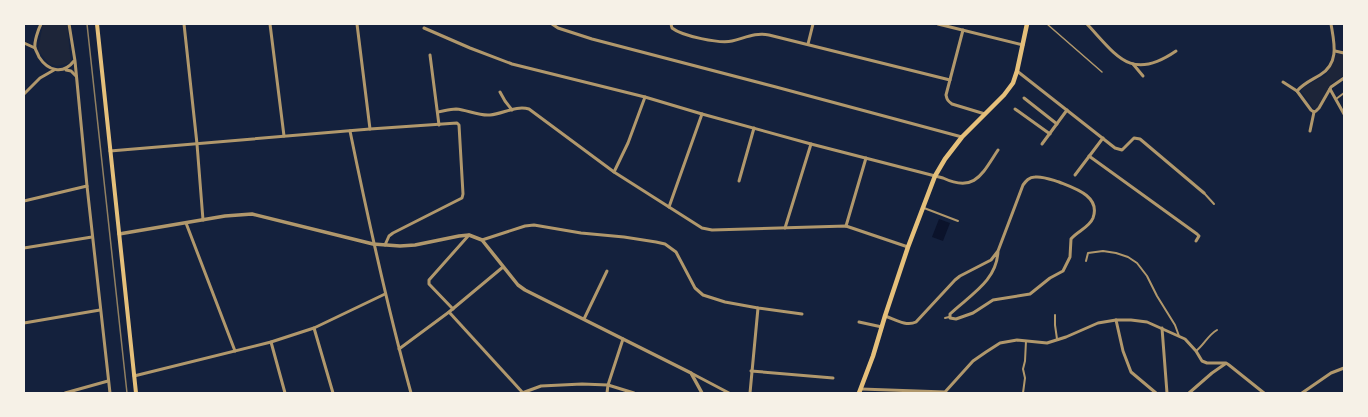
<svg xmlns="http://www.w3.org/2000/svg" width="1368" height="417" font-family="Overpass,sans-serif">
<rect width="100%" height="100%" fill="#14213d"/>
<g fill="#1d2539">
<path d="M43,24h24l4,39 -14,3 -8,-2 -11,-14z"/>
<path d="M1337,54h7v21l-14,10 -10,20 -5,5 -14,-19 3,-4 22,-12z"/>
</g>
<path fill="#0b132b" d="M939,219l11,4 -7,18 -11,-4z"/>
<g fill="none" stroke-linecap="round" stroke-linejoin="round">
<path stroke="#b1986c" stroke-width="1.5" d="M1047,24l55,48"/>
<g stroke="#b1986c" stroke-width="2">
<path d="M1336,99l8,-6"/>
<path d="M1204,193l10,11"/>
<path d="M924,208l34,13"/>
<path d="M1086,261l2,-8 15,-2 13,2 12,4 9,6 10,13 10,20 18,29 4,11"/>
<path d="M1055,315v10l2,14"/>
<path d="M945,318l4,-1"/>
<path d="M1196,351c8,-6 12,-16 21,-21"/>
<path d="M1023,393l2,-15 -2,-9 2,-8 1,-20"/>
</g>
<g stroke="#b1986c" stroke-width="3">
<path d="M41,24c-3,6 -7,18 -6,24 1,3 3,6 4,9 9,14 24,18 35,4"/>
<path d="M69,24l6,37 12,125 23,207"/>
<path d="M184,24l13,120 6,76"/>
<path d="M270,24l14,112"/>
<path d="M357,24l13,105"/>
<path d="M552,24l6,4 34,11 184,48 186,50"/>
<path d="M671,24l1,4c10,8 48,16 60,13 13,-3 23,-9 37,-6l181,45"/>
<path d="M938,24l85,21"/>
<path d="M1087,24c30,32 44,58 89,27"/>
<path d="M424,28l46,20 42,16 133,33 57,17 109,30 132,34c32,15 39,-4 55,-28"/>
<path d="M963,30l-17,65c1,5 2,6 6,9l33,10"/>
<path d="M24,43l11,5"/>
<path d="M808,44l5,-20"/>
<path d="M1335,51l9,2"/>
<path d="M430,55l9,70"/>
<path d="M1133,64l10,12"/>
<path d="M66,70l5,1 5,5"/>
<path d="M1017,71l98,77 7,2 12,-12 6,1 64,54"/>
<path d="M1283,82l14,9 14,19 3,2 2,-1 3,-3 12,-21 13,-9"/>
<path d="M1330,89l14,25"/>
<path d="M1297,91c7,-8 15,-11 23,-16 20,-12 14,-33 11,-51"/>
<path d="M500,92l5,9 7,9"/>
<path d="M24,94l16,-16 14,-8"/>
<path d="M1024,98l33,26"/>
<path d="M1015,109l35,25"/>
<path d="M438,112c6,-1 12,-3 18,-3 12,1 22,7 34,6 13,-1 26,-10 39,-6l85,63 88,56 10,2 134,-4 62,21"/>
<path d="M350,131c18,88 37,175 61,262"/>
<path d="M1310,131l4,-19"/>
<path d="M1042,144l25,-34"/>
<path d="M110,151l260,-22 87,-6 2,2 4,69 -1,4 -69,35 -4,3 -4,9"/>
<path d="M1089,156l108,78 2,2 -3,5"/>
<path d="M614,172l14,-29 17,-46"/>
<path d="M1075,175l28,-37"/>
<path d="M739,181l15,-53"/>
<path d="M24,201l63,-15"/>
<path d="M669,207l33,-93"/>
<path d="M186,223l49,128"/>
<path d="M846,226l20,-68"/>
<path d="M785,228l26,-84"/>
<path d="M482,240l43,-14 9,-1 47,8 43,4 32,5 9,2 11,8 19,36 8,7 22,7 33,6 44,6"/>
<path d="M24,248l68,-11"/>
<path d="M453,309l-24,-25v-4l40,-45"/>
<path d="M449,312l74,81"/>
<path d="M885,316c9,3 21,11 31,6l39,-42 5,-4 31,-16 7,-9 25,-66c3,-4 6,-8 12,-8 8,-1 17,3 24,5 15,6 42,14 34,36 -4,10 -16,13 -22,21l-1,18 -7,14 -13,7 -20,16 -37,6 -20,13 -17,6 -6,-1v-4c20,-19 47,-33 48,-63"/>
<path d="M584,319l23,-48"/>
<path d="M1116,320l7,31 8,21 25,21"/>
<path d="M859,322l23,5"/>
<path d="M24,323l76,-13"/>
<path d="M314,328l19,65"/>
<path d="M1162,328l5,65"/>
<path d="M271,342l14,51"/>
<path d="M399,349l50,-37 54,-45"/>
<path d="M751,371l82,7"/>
<path d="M691,373l38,20"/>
<path d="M134,376l137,-34 43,-14 71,-34"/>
<path d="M861,389l84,3 28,-31 13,-9 14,-9 17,-3 30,3 19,-6 32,-14 18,-3h15l16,2 38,17 11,12 6,10 5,2h19l3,2 35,28"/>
<path d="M65,393l43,-12"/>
<path d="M522,393l19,-7 41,-2 26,1 26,8"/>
<path d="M607,393l1,-8 15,-46"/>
<path d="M750,393l8,-85"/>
<path d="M1189,393l23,-20 13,-9"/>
<path d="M1302,393l29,-20 13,-5"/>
</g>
<path stroke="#b1986c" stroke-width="3.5" d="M119,234l106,-18 27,-2 121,30 27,2 15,-1 44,-9 10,-1 13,5 36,45 7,5 166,83 11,20"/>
<path stroke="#e5c07b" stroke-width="4" d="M97,24l39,369"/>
<path stroke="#e5c07b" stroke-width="4.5" d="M859,393l14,-37 12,-40 23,-69 27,-71 10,-17 17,-22 42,-42 9,-12 4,-12 10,-47"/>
<path stroke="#918062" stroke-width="1.5" d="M87,24l40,369"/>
</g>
<rect width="1368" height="417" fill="none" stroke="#f6f1e7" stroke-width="50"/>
</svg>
